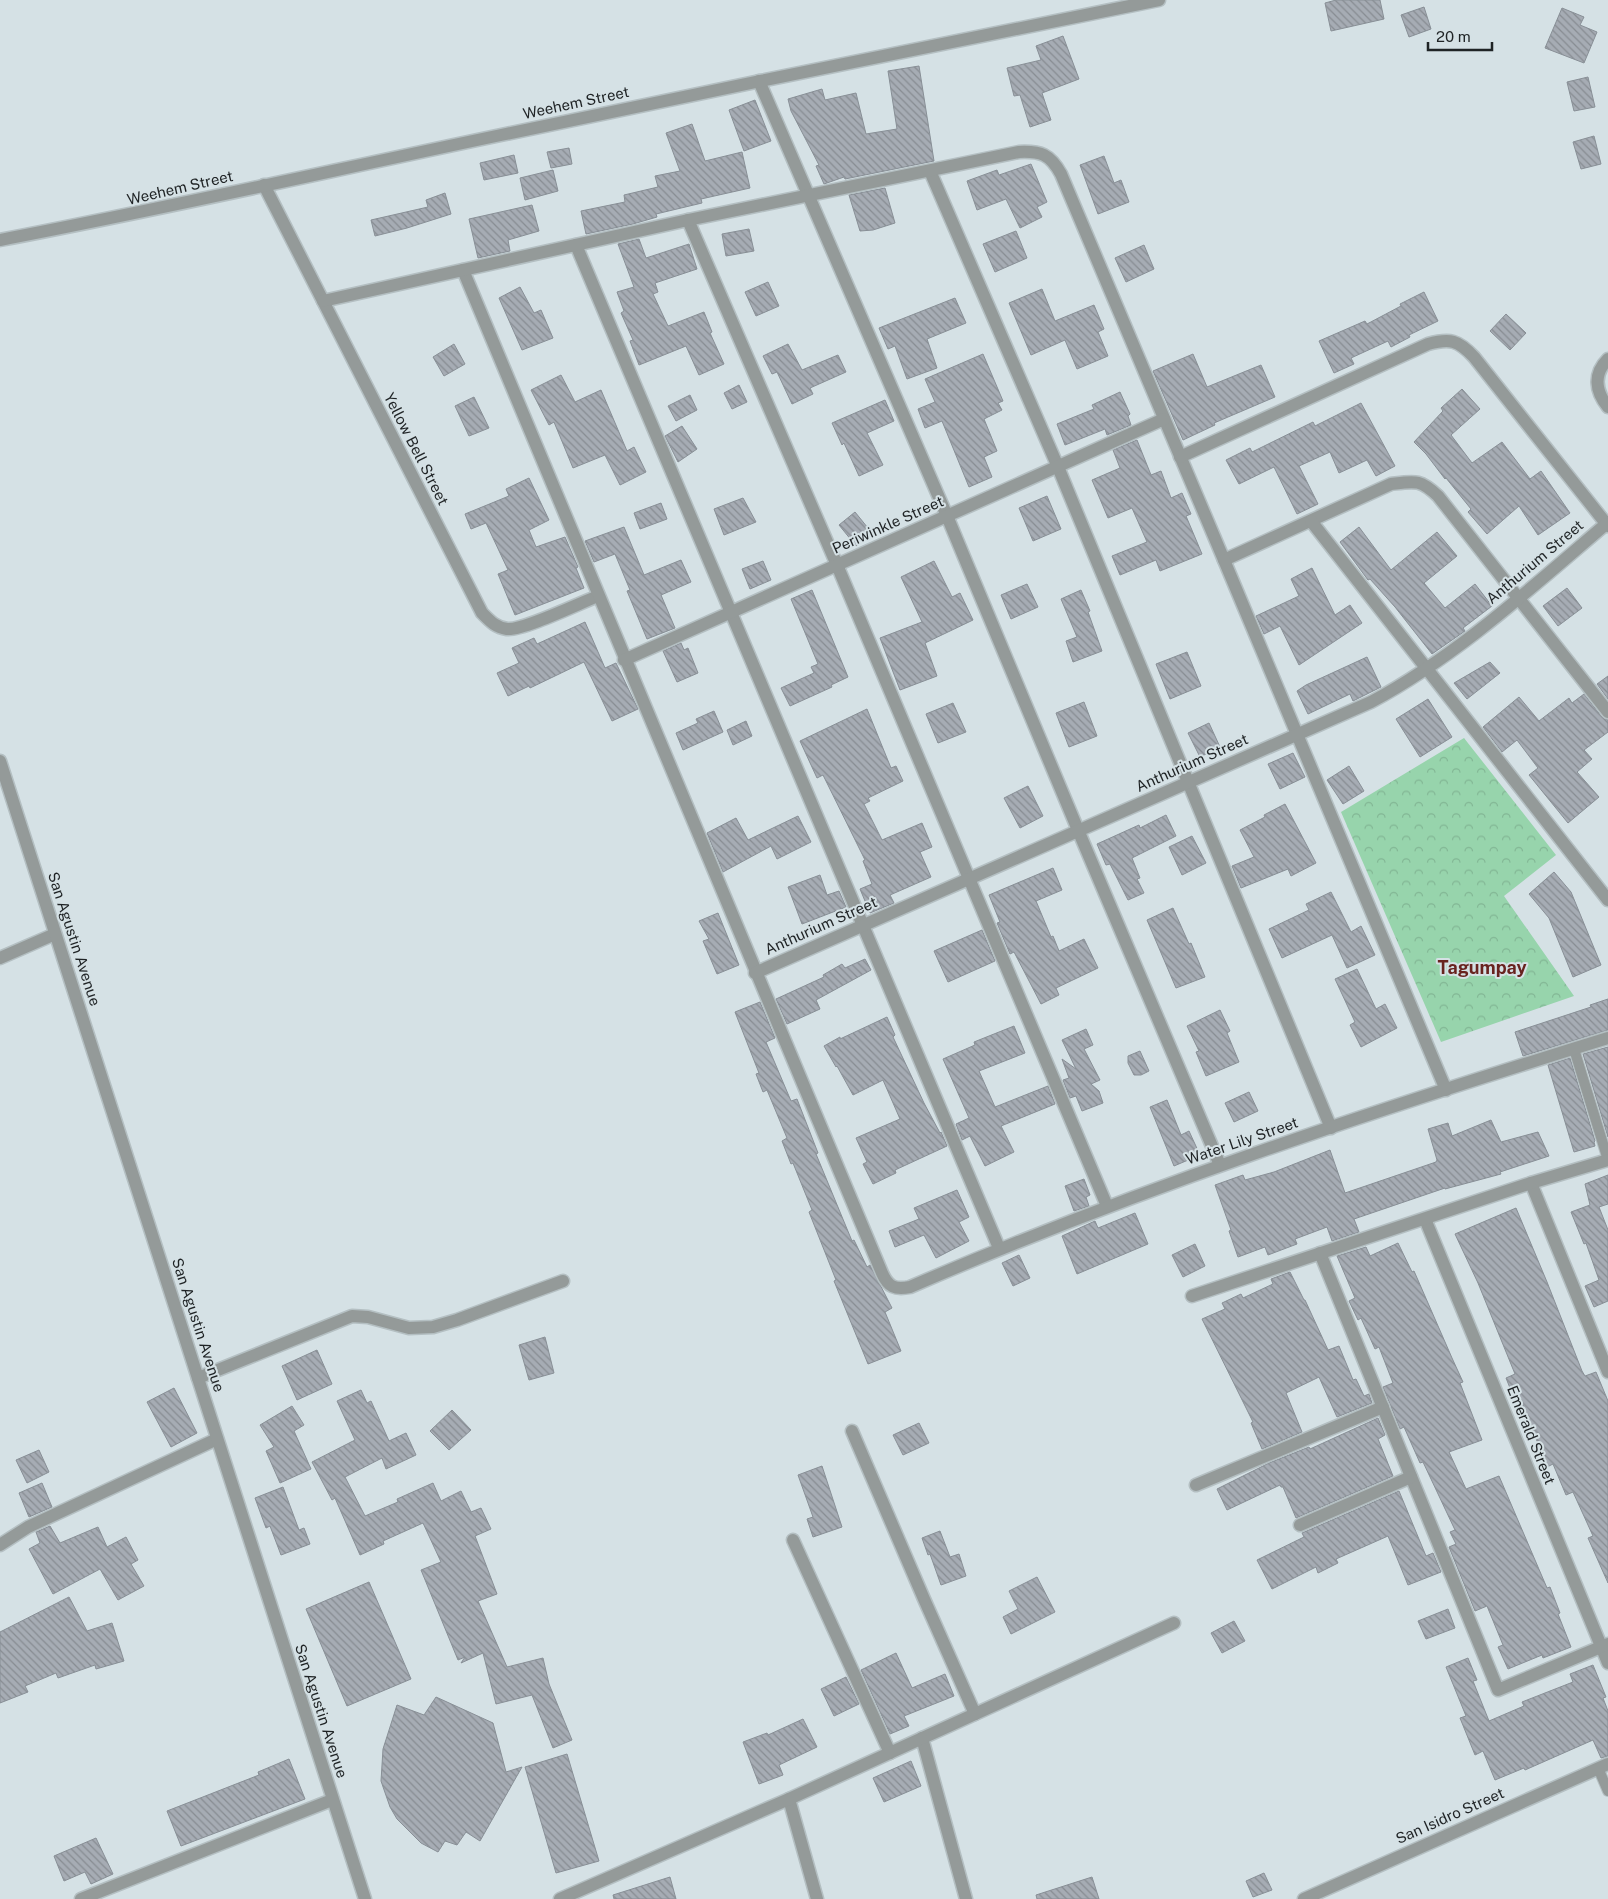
<svg xmlns="http://www.w3.org/2000/svg" width="1608" height="1899" font-family="'Public Sans',sans-serif">
<defs>
<pattern id="park-crowns" width="20" height="18" patternUnits="userSpaceOnUse" patternTransform="scale(1.25)"><rect width="20" height="18" fill="#97d4ac"/><path d="M2 6a3 3 0 1 1 6 0M12 15a3 3 0 1 1 6 0" fill="none" stroke="#82b694"/></pattern>
<pattern id="building-back-hatch" width="6" height="6" patternUnits="userSpaceOnUse" patternTransform="scale(1.25)"><rect width="6" height="6" fill="#a6acb4"/><path d="M-1 5l2 2M0 0l6 6M5-1l2 2" fill="none" stroke="#878c92"/></pattern>
</defs>
<rect width="100%" height="100%" fill="#d5e1e5"/>
<path fill="url(#park-crowns)" d="M1464,738l92,117 -52,41 70,100 -133,46 -100,-230z"/>
<g fill="url(#building-back-hatch)" stroke="#888f96">
<path d="M1336,0h44l4,19 -53,12 -6,-28z"/>
<path d="M1424,7l7,22 -22,8 -8,-22z"/>
<path d="M1562,8l22,9 -4,8 17,7 -13,31 -39,-15z"/>
<path d="M1063,36l16,43 -37,14 9,27 -21,7 -10,-32 -6,1 -7,-28 34,-8 -5,-14z"/>
<path d="M919,66l15,95 -89,18 -1,-2 -20,7 -8,-18 3,-1 -28,-54 -3,-12 34,-10 3,11 31,-7 10,41 31,-5 -9,-58z"/>
<path d="M1588,77l7,30 -21,4 -7,-29z"/>
<path d="M755,100l16,41 -27,10 -15,-41z"/>
<path d="M692,124l13,37 37,-9 8,36 -49,11 1,4 -46,11 1,3 -24,7 -47,10 -5,-23 44,-9 -1,-7 34,-8 -3,-11 25,-5 -14,-38z"/>
<path d="M1594,136l7,28 -20,5 -8,-27z"/>
<path d="M569,148l3,16 -21,4 -4,-16z"/>
<path d="M514,155l4,18 -34,7 -4,-17z"/>
<path d="M1104,156l10,27 7,-3 8,22 -31,12 -18,-49z"/>
<path d="M1031,164l16,38 -10,5 5,10 -22,11 -14,-29 -29,11 -10,-29 30,-11 2,5z"/>
<path d="M553,170l5,21 -33,9 -5,-22z"/>
<path d="M885,188l10,35 -22,7 -13,1 -11,-36z"/>
<path d="M445,193l6,21 -44,14 -32,8 -4,-16 57,-13 -2,-7z"/>
<path d="M532,205l7,26 -31,9 2,11 -32,7 -9,-39z"/>
<path d="M749,229l5,22 -28,5 -4,-22z"/>
<path d="M1016,231l11,27 -32,14 -12,-28z"/>
<path d="M639,239l7,19 43,-14 8,25 -42,14 3,9 -5,2 15,32 36,-14 8,20 -2,1 14,31 -25,11 -13,-29 -47,19 -9,-24 3,-1 -12,-27 3,-2 -7,-19 17,-5 -16,-43z"/>
<path d="M1144,245l10,24 -28,13 -11,-24z"/>
<path d="M768,282l11,24 -23,10 -11,-24z"/>
<path d="M520,287l14,26 7,-3 12,28 -31,12 -23,-52z"/>
<path d="M1042,289l13,32 39,-16 10,24 -6,3 10,24 -31,13 -12,-29 -34,15 -22,-52z"/>
<path d="M1424,292l14,29 -29,14 1,2 -19,10 -3,-6 -37,17 3,6 -20,9 -15,-32 46,-20 2,3 34,-18 -1,-2z"/>
<path d="M955,298l11,25 -39,16 10,29 -30,11 -12,-33 -7,3 -9,-21z"/>
<path d="M1506,314l20,19 -16,17 -20,-19z"/>
<path d="M454,344l11,20 -21,12 -11,-19z"/>
<path d="M788,344l14,26 36,-15 8,17 -36,16 3,6 -21,10 -15,-32 -5,2 -9,-18z"/>
<path d="M983,354l20,47 -5,2 4,7 -18,9 13,32 -13,6 8,20 -23,10 -27,-66 -17,7 -7,-19 17,-7 -10,-23z"/>
<path d="M1193,354l14,33 54,-22 14,32 -61,26 1,2 -32,15 -30,-69z"/>
<path d="M561,375l14,27 26,-12 26,61 7,-4 12,25 -26,13 -15,-30 -32,13 -19,-46 -5,3 -18,-35z"/>
<path d="M739,385l8,17 -15,7 -8,-16z"/>
<path d="M1462,389l18,20 -29,26 21,28 30,-21 28,37 11,-8 29,42 -32,22 -19,-29 -32,28 -19,-22 3,-3 -25,-31 -1,1 -19,-25 -12,-12 29,-31 -2,-3z"/>
<path d="M1120,392l10,22 -2,2 3,9 -24,10 -2,-6 -40,16 -8,-21 37,-15 -2,-4z"/>
<path d="M690,395l7,15 -21,11 -8,-15z"/>
<path d="M474,397l15,31 -20,8 -14,-30z"/>
<path d="M885,400l9,21 -27,12 16,32 -24,11 -15,-33 -2,2 -10,-22z"/>
<path d="M1361,403l34,63 -19,10 -9,-16 -28,13 -9,-21 -31,14 19,38 -21,10 -23,-47 -35,17 -13,-24 24,-12 2,4 61,-30 2,4z"/>
<path d="M682,426l15,23 -19,13 -13,-26z"/>
<path d="M1137,440l14,35 10,-4 10,27 11,-5 9,21 -5,2 16,38 -42,17 -4,-11 -36,15 -8,-19 35,-14 -15,-34 -24,10 -16,-38 28,-12 -7,-18z"/>
<path d="M529,478l20,42 -20,10 7,17 29,-10 13,30 -2,1 8,20 -69,27 -17,-41 10,-4 -22,-47 -15,6 -6,-15 44,-18 -3,-7z"/>
<path d="M1047,496l14,33 -28,12 -14,-33z"/>
<path d="M743,498l13,24 -32,13 -10,-26z"/>
<path d="M661,503l6,16 -27,10 -6,-16z"/>
<path d="M855,512l17,21 -16,13 -17,-21z"/>
<path d="M624,527l20,48 37,-15 10,22 -30,13 14,33 -28,11 -20,-48 3,-1 -15,-36 -21,8 -9,-21z"/>
<path d="M1359,527l32,43 46,-38 20,24 -33,27 21,25 30,-24 17,22 -29,22 2,3 -33,23 -37,-47 -25,-28 -2,1 -28,-38z"/>
<path d="M763,561l8,19 -21,9 -8,-20z"/>
<path d="M934,561l18,36 8,-4 13,27 -48,23 12,33 -37,14 -20,-52 42,-16 -21,-45z"/>
<path d="M1312,568l23,47 15,-10 12,18 -63,42 -19,-39 -16,8 -8,-18 43,-20 -8,-17z"/>
<path d="M1027,584l11,23 -27,12 -10,-24z"/>
<path d="M1567,588l15,20 -24,18 -15,-20z"/>
<path d="M812,590l36,87 -17,8 1,2 -42,19 -9,-18 33,-15 -3,-6 7,-3 -27,-65z"/>
<path d="M1081,590l9,21 -2,1 14,39 -29,11 -7,-21 11,-4 -16,-38z"/>
<path d="M585,622l20,46 11,-5 22,46 -26,12 -28,-59 -54,26 -1,-2 -21,10 -11,-23 22,-10 -7,-15 22,-10 3,6z"/>
<path d="M681,643l3,7 4,-2 10,25 -21,9 -14,-31z"/>
<path d="M1187,652l14,34 -31,13 -14,-35z"/>
<path d="M1367,657l14,30 -28,14 -3,-7 -42,20 -11,-23 9,-6z"/>
<path d="M1490,662l10,11 -33,26 -13,-16z"/>
<path d="M1608,676v23l-11,-15z"/>
<path d="M1584,694l18,23 6,3v12l-24,18 8,9 -15,13 22,25 -31,26 -39,-48 9,-7 -21,-28 -15,12 -19,-25 36,-30 20,24 30,-23 3,5z"/>
<path d="M1428,699l24,38 -32,20 -24,-38z"/>
<path d="M1084,702l13,34 -28,11 -13,-34z"/>
<path d="M953,703l13,29 -28,11 -12,-29z"/>
<path d="M867,709l24,59 5,-2 7,15 -35,17 2,3 -6,3 18,36 40,-17 10,24 -12,5 11,25 -41,18 4,8 -24,10 -10,-24 12,-5 -9,-23 2,-1 -42,-85 -6,3 -17,-37z"/>
<path d="M714,711l9,21 -40,18 -7,-17 22,-10 -2,-4z"/>
<path d="M746,721l6,15 -19,9 -6,-15z"/>
<path d="M1209,723l11,24 -20,10 -12,-24z"/>
<path d="M1293,753l12,24 -25,12 -12,-25z"/>
<path d="M1349,766l15,25 -21,13 -16,-24z"/>
<path d="M1028,786l15,30 -23,12 -16,-30z"/>
<path d="M1285,804l31,59 -25,13 -3,-7 -47,19 -9,-22 22,-9 -14,-27 25,-13 -1,-2z"/>
<path d="M1166,815l10,21 -44,22 8,20 -3,1 7,14 -16,7 -18,-36 -4,1 -9,-21 42,-19 1,3z"/>
<path d="M798,816l13,26 -34,17 -6,-13 -48,26 -16,-39 29,-15 12,22z"/>
<path d="M1192,836l14,27 -24,12 -13,-28z"/>
<path d="M1053,868l9,22 -26,11 15,36 2,-1 6,15 25,-12 14,29 -42,20 3,7 -18,9 -27,-52 -4,2 -13,-31 3,-1 -11,-27z"/>
<path d="M1554,872l17,20 30,73 -28,12 -24,-59 -20,-24z"/>
<path d="M820,875l7,20 12,-4 7,16 -44,17 -14,-37z"/>
<path d="M1331,892l20,40 10,-6 14,29 -28,13 -15,-33 -50,23 -13,-29 40,-19 -3,-6z"/>
<path d="M1173,908l16,36 2,-1 14,34 -29,11 -29,-68z"/>
<path d="M718,913l21,52 -22,9 -14,-33 6,-2 -10,-18z"/>
<path d="M982,930l13,31 -47,21 -14,-31z"/>
<path d="M865,959l6,11 -55,30 4,9 -33,15 -11,-25 48,-22 -1,-2 19,-11 3,4z"/>
<path d="M1357,969l19,40 9,-5 12,24 -36,19 -11,-22 5,-3 -20,-43z"/>
<path d="M1608,999v31l-85,26 -8,-24 76,-25 -1,-2z"/>
<path d="M760,1002l15,36 -9,4 25,59 6,-2 21,54 -2,1 36,87 2,-1 13,27 3,-2 22,43 -7,4 16,39 -33,13 -34,-83 2,-1 -27,-68 3,-2 -19,-47 -2,1 -9,-23 5,-3 -20,-48 -4,2 -7,-18 3,-1 -24,-61z"/>
<path d="M1220,1010l10,21 -3,2 12,29 -33,14 -10,-24 3,-1 -12,-25z"/>
<path d="M887,1017l8,18 -2,2 31,66 16,30 1,-1 6,14 -52,24 1,3 -23,11 -10,-20 4,-2 -11,-24 44,-19 -17,-39 -30,15 -16,-29 -1,1 -12,-21 16,-9v2z"/>
<path d="M1014,1026l11,27 -46,18 16,36 53,-21 7,18 -54,22 13,26 -29,14 -15,-30 -8,4 -6,-16 13,-6 -26,-59 32,-14 -1,-3z"/>
<path d="M1086,1029l7,16 -9,4 16,31 -9,4 8,7 4,12 -21,8 -6,-15 -6,2 -7,-18 6,-2 -7,-19 14,10 -14,-29z"/>
<path d="M1608,1047v90l-25,-83z"/>
<path d="M1140,1051l9,20 -8,4h-7l-6,-12v-7z"/>
<path d="M1570,1058l25,83 -1,1 1,4 -21,6 -26,-87z"/>
<path d="M1249,1092l9,19 -24,11 -9,-19z"/>
<path d="M1167,1100l14,35 8,-4 11,24 -26,11 -24,-59z"/>
<path d="M1491,1120l10,22 37,-10 11,24 -49,16 1,2 -56,15v-1l-91,31 5,13 -27,9 -5,-14 -32,12 2,5 -29,11 -3,-8 -27,10 -9,-26 2,-1 -16,-45 28,-10 2,5 29,-8 56,-22 15,43 91,-31 1,-2 -9,-31 20,-6 4,13z"/>
<path d="M1608,1175v29l-9,3 9,23v71l-14,6 -9,-21 14,-6 -13,-37 -2,1 -13,-32 19,-7 -5,-21z"/>
<path d="M1084,1179l6,16 -4,2 3,9 -15,5 -9,-25z"/>
<path d="M957,1190l12,27 -10,5 10,19 -33,17 -12,-23 -29,12 -6,-16 30,-12 -5,-11z"/>
<path d="M1516,1208l31,74 35,89 3,5 11,-4 12,29v182l-20,-45 5,-2 -20,-44 -7,3 -13,-31 -6,3 -24,-62 -5,3 -12,-30 9,-4 -37,-91 -23,-49z"/>
<path d="M1135,1213l13,31 -71,30 -15,-38 33,-15 3,7z"/>
<path d="M1398,1243l14,29 2,-1 38,87 11,24 -3,1 22,57 -33,12 17,37 33,-13 48,112 3,-1 10,26 -2,1 13,33 -28,11 -1,-3 -34,14 -10,-22 5,-2 -16,-39 -12,5 -26,-64 7,-3 -6,-12 5,-2 -32,-68 -3,1 -16,-36 -4,2 -17,-42 10,-4 -14,-36 -4,2 -14,-31 -3,2 -9,-19 6,-3 -18,-42 29,-9 4,9z"/>
<path d="M1195,1244l10,22 -22,11 -11,-22z"/>
<path d="M1019,1255l11,23 -17,8 -11,-23z"/>
<path d="M1290,1272l14,28h1l23,50 11,-4 14,34 3,-1 8,17 5,-2 3,9 -35,14 -18,-40 -33,16 16,39 -40,17 -11,-26 2,-1 -51,-103 23,-10 -3,-6 19,-9 2,4 30,-14 -2,-5z"/>
<path d="M545,1337l9,36 -25,7 -10,-35z"/>
<path d="M317,1350l15,34 -35,16 -15,-34z"/>
<path d="M174,1388l23,45 -26,14 -24,-45z"/>
<path d="M361,1390l6,13 4,-2 18,40 17,-8 10,22 -30,14 -4,-11 -37,19 20,39 33,-14 -1,-3 36,-16 8,18 20,-10 10,21 10,-4 10,21 -16,7 22,58 -19,7 29,66 36,-9 6,26 23,56 -19,8 -21,-53 -36,9 -13,-51 -22,10 4,-6 -7,3 -37,-90 20,-8 -18,-39 -40,18 1,3 -24,11 -25,-57 -3,2 -20,-38 43,-22 -18,-39z"/>
<path d="M292,1406l12,19 -10,6 17,38 -31,14 -14,-32 8,-4 -14,-22z"/>
<path d="M452,1410l19,20 -22,20 -19,-19z"/>
<path d="M1378,1418l7,17 -7,4 15,37 -97,42 -13,-31h-2l-1,-2 -53,25 -10,-21 52,-26 40,-16 1,2z"/>
<path d="M919,1423l10,20 -26,12 -10,-20z"/>
<path d="M39,1450l10,22 -22,11 -11,-23z"/>
<path d="M822,1466l20,61 -29,10 -6,-18 6,-2 -15,-42z"/>
<path d="M42,1483l10,24 -23,10 -10,-24z"/>
<path d="M283,1487l16,43 5,-2 6,16 -29,11 -11,-29 -4,2 -11,-30z"/>
<path d="M1399,1491l27,65 7,-3 8,19 -33,13 -20,-49 -52,23 2,4 -20,10 -2,-6 -44,22 -15,-29 47,-23 -2,-4z"/>
<path d="M50,1526l10,17 38,-16 9,20 19,-10 12,23 -7,4 13,22 -26,14 -18,-31 -47,25 -24,-45 11,-6 -4,-11z"/>
<path d="M940,1531l10,26 9,-3 7,22 -25,9 -11,-31 -2,1 -6,-17z"/>
<path d="M1037,1577l18,35 -44,22 -8,-17 15,-8 -9,-18z"/>
<path d="M369,1582l42,97 -64,27 -41,-97z"/>
<path d="M69,1597l18,34 25,-8 12,38 -28,8 -1,-4 -37,13 -2,-5 -31,13 3,6 -28,11v-71z"/>
<path d="M1448,1609l7,19 -29,11 -8,-18z"/>
<path d="M1234,1621l11,20 -23,12 -11,-20z"/>
<path d="M896,1653l16,35 33,-14 9,22 -50,20 5,10 -19,8 -29,-64z"/>
<path d="M1468,1658l9,22 -4,1 16,40 35,-15 -2,-4 51,-20 -3,-8 23,-9 13,32 -3,1 5,13v45l-7,2 -8,-18 -68,30 -1,-2 -29,12 -12,-29 -8,4 -15,-37 6,-2 -20,-49z"/>
<path d="M846,1677l13,27 -25,12 -13,-27z"/>
<path d="M436,1697l57,26 13,49 16,-5 -42,74 -14,-9 -9,13 -12,-4 -7,11 -17,-9 -24,-24 -7,-12 -9,-26 2,-32 14,-44 27,10z"/>
<path d="M803,1719l14,28 -38,18 4,10 -24,9 -16,-42 24,-9 1,2z"/>
<path d="M567,1754l32,107 -43,12 -31,-106z"/>
<path d="M289,1759l16,40 -124,47 -14,-35 92,-36 -1,-3z"/>
<path d="M911,1761l10,25 -37,16 -11,-24z"/>
<path d="M96,1838l17,36 -22,10 -6,-12 -21,9 -10,-25z"/>
<path d="M1264,1873l8,17 -19,7 -7,-16z"/>
<path d="M670,1877l6,22h-62l-1,-4z"/>
<path d="M1092,1877l7,22h-62l-1,-4z"/>
</g>
<g fill="none" stroke-linecap="round" stroke-linejoin="round">
<g stroke="#b4bfc2" stroke-width="12">
<g id="service">
<path d="M1574,1049l34,111"/>
<path d="M1598,1768l10,23"/>
</g>
</g>
<g stroke="#b4bfc2" stroke-width="15">
<g id="minor">
<path d="M759,81l188,435 131,314 142,335"/>
<path d="M930,171l128,296 273,661"/>
<path d="M264,185l218,428c8,8 13,14 25,16 15,2 73,-26 91,-33"/>
<path d="M688,220l149,345 270,641"/>
<path d="M576,245l423,1003"/>
<path d="M463,270l419,1003c6,14 13,17 28,14 227,-98 462,-176 698,-249"/>
<path d="M323,301l365,-81 331,-68c22,-1 31,2 42,22l163,386 167,-76c24,-3 29,-5 47,12l170,216"/>
<path d="M1608,359c-15,15 -13,32 0,48"/>
<path d="M1180,457l248,-113c22,-6 30,-4 46,13l134,169"/>
<path d="M1311,521l297,379"/>
<path d="M1224,560l222,530"/>
<path d="M624,660l540,-241"/>
<path d="M0,958l55,-24"/>
<path d="M755,973l616,-271c86,-46 161,-115 235,-178"/>
<path d="M1531,1183l77,189"/>
<path d="M1425,1219l183,444"/>
<path d="M1320,1253l178,437 110,-46"/>
<path d="M1192,1296l339,-113 77,-23"/>
<path d="M198,1378l154,-62 16,1 41,11 24,-1 24,-7 106,-39"/>
<path d="M852,1431l72,168 51,115"/>
<path d="M1196,1485l187,-78"/>
<path d="M1300,1525l111,-48"/>
<path d="M793,1540l97,213"/>
<path d="M0,1545l28,-18 189,-88"/>
<path d="M922,1738l44,161"/>
<path d="M789,1799l28,100"/>
<path d="M81,1899l251,-99"/>
<path d="M560,1899l229,-100 385,-176"/>
</g>
</g>
<g stroke="#b4bfc2" stroke-width="15">
<g id="tertiary">
<path d="M0,240c168,-32 334,-70 501,-105 219,-46 439,-91 658,-135"/>
<path d="M0,761l365,1138"/>
<path d="M1304,1899l304,-135"/>
</g>
</g>
<use href="#service" stroke="#949a99" stroke-width="10"/>
<use href="#minor" stroke="#949a99" stroke-width="12"/>
<use href="#tertiary" stroke="#949a99" stroke-width="12"/>
</g>
<g text-anchor="middle" stroke-width="4" stroke-linejoin="round" paint-order="stroke">
<g font-size="15" fill="#1f2325" stroke="#d5e1e5">
<text transform="translate(576 103) rotate(-12)" y="5">Weehem Street</text>
<text transform="translate(180 188) rotate(-13)" y="5">Weehem Street</text>
<text transform="translate(416 449) rotate(63)" y="5">Yellow Bell Street</text>
<text transform="translate(888 525) rotate(-24)" y="5">Periwinkle Street</text>
<text transform="translate(1535 562) rotate(-40)" y="5">Anthurium Street</text>
<text transform="translate(1192 763) rotate(-24)" y="5">Anthurium Street</text>
<text transform="translate(821 926) rotate(-24)" y="5">Anthurium Street</text>
<text transform="translate(74 939) rotate(72)" y="5">San Agustin Avenue</text>
<text transform="translate(1242 1141) rotate(-19)" y="5">Water Lily Street</text>
<text transform="translate(198 1325) rotate(72)" y="5">San Agustin Avenue</text>
<text transform="translate(1531 1435) rotate(68)" y="5">Emerald Street</text>
<text transform="translate(321 1711) rotate(72)" y="5">San Agustin Avenue</text>
<text transform="translate(1450 1816) rotate(-24)" y="5">San Isidro Street</text>
</g>
<g font-size="18" font-weight="bold" fill="#68231f" stroke="#d5e1e5">
<text x="1482" y="974">Tagumpay</text>
</g>
</g>
<path d="M1428 42v8h64v-8" fill="none" stroke="#1f2325" stroke-width="2.5"/>
<text x="1436" y="42" font-size="15" fill="#1f2325" stroke="#d5e1e5" stroke-width="4" paint-order="stroke">20 m</text>
</svg>
